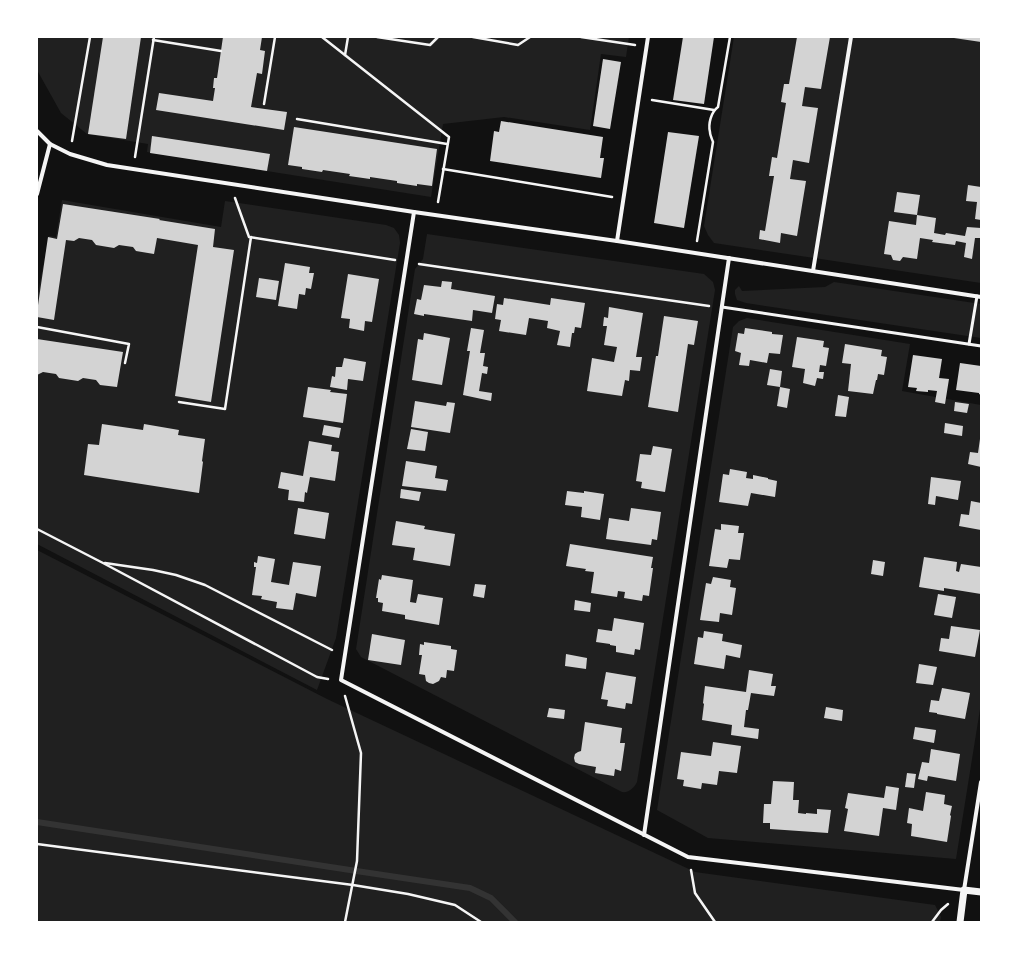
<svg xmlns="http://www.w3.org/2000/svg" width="1018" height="959" font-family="'Roboto Condensed',sans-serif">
<rect width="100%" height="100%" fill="#111"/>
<g fill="#202020">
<path d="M37,37h592l-3,20 -25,-3 -11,76 -86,-13 -61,7 -12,73 -284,-45 1,-8 -61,-10 -26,-21 -24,-43z"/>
<path d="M734,37h247v246l-267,-40 -6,-8 -4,-9z"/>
<path d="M62,200l159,27 4,-26 161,24 8,3 5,7 1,8 -64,395 -19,52 -280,-146v-246l12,-62 7,1z"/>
<path d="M427,234l277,40 9,8 2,8 -78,492c-3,6 -8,11 -15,10l-261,-135 -5,-8 59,-380 8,-10z"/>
<path d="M834,282l147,22v34l-235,-35 -9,-3 -2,-6v-4l4,-4 3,5 83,-4z"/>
<path d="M747,318l163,26 -8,47 79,14v298l-25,156 -248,-21 -51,-28 76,-483 6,-6z"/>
<path d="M37,550l290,149 368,173 240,33 6,12 -1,5h-903z"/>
</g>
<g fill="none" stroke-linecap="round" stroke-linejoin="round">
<path stroke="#333" stroke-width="6" d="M37,822l326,50 107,16 21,10 24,24"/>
</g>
<g fill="#d3d3d3">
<path d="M103,37h38l-15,102 -38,-5z"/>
<path d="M223,37h39l-2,13 5,1 -3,23 -5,-1 -6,34 36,5 -3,18 -128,-20 3,-17 54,8 2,-13h-2l1,-10h3z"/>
<path d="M683,37h31l-10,67 -31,-4z"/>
<path d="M797,37h33l-9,52 -16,-2 -3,19 16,2 -9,55 -16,-3 -3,19 16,2 -9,55 -16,-3 -1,10 -21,-4 1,-9 5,1 9,-55h-5l3,-19 5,1 9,-55 -5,-1 3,-18h5z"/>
<path d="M954,37h27v5l-27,-4z"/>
<path d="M603,59l18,3 -11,67 -17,-3z"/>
<path d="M501,121l102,16 -3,21h4l-3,20 -111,-17 4,-30 5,1z"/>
<path d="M294,127l143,22 -5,37 -15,-2v2l-20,-3v-2l-27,-4v2l-21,-3 1,-2 -27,-4 -1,2 -20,-3v-2l-14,-2z"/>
<path d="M668,132l31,4 -15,92 -30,-5z"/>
<path d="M152,136l118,18 -3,17 -117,-18z"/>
<path d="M968,185l13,2v33l-6,-1 2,-17 -11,-1z"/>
<path d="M897,192l23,3 -3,20 -23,-3z"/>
<path d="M63,204l97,15 -1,1 56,9 -2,18 21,3 -23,152 -36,-6 23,-151 -41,-7 -3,16 -18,-3 -3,-4 -14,-2 -5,3 -18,-3 -4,-5 -13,-2 -5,3 -8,-1 -12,80 -17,-3v-5l11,-75 9,2z"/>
<path d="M917,215l19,3 -2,15 11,2 1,-2 19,3 2,-9 14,1v10h-6l-3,21 -8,-2 2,-14 -10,-2 -1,4 -23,-3 1,-2 -13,-2 -3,21 -14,-2 -3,4 -7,-1 -2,-5 -7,-1 5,-33 27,4z"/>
<path d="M285,263l25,4 -1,6h5l-3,16 -5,-1 -1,7 -6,-1 -2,15 -19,-3z"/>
<path d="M348,274l31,5 -7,43 -7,-1 -1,10 -15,-3 1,-9 -9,-1z"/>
<path d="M259,278l20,3 -3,19 -20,-3z"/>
<path d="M442,281l10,1 -1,7 44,7 -3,17 -19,-3 -1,11 -48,-7v2l-10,-2 3,-15 4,1 3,-15 17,2z"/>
<path d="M504,298l46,7 1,-7 34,5 -4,25 -6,-1 -1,6h-2l-2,14 -13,-2 3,-14 -13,-3 1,-7 -19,-3 -3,17 -27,-4 2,-11 -6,-1 2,-15 6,1z"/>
<path d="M609,307l34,6 -7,44h6l-2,14 -10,-1 -1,11 -4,-1 -3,16 -35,-5 5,-33 22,4 3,-15 -13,-2 3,-19h-4l1,-9 4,1z"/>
<path d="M664,316l34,5 -4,24 -6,-1 -10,68 -30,-5 8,-51h2z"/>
<path d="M471,328l13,2 -4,23h5l-2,13 5,1 -1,7 -5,-1 -3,18 13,2 -1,8 -28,-6 7,-44h-3z"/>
<path d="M745,328l27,4v2l11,1 -3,19 -11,-1 -2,10 -17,-3 -1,6 -10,-1 2,-12 -6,-2 3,-18 6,1z"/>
<path d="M424,333l26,5 -8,47 -30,-5 6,-41 5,1z"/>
<path d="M797,337l27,4 -1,6 6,1 -3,18 -6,-1 -1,7h5l-1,7 -6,-1 -2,8 -12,-3 2,-14 -13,-2z"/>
<path d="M37,339l86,13 -6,35 -17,-2 -4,-5 -13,-2 -5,3 -19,-3 -3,-4 -13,-2 -6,3z"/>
<path d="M845,344l37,6 -1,6 6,1 -3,18 -6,-1 -1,6h-1l-3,14 -25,-3 3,-27 -9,-1z"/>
<path d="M913,355l29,4 -3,19 10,1 -4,25 -10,-2 2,-11 -9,-1v2l-12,-1 1,-3 -9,-1z"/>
<path d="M344,358l22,4 -3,19 -15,-2 -1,11 -17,-3 2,-11 3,1 1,-10h6z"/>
<path d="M960,363l21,3v29l-2,-1v-1l-23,-3z"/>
<path d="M770,369l12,2 -2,16 10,2 -3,19 -10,-2 3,-19 -13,-2z"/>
<path d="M308,387l23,3 -1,2 17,2 -4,29 -40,-6z"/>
<path d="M838,395l11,2 -3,20 -11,-1z"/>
<path d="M415,401l31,5 1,-4 8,1 -5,30 -39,-6z"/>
<path d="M955,402l14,2 -2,9 -13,-2z"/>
<path d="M945,423l18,3 -1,10 -18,-3z"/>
<path d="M102,424l41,6 1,-6 35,6 -1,5 27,4 -3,22 1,1 -4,31 -115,-18 4,-31 11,1z"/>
<path d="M324,425l17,3 -2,10 -17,-3z"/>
<path d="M411,429l17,3 -3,19 -18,-2z"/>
<path d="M980,439h1v28l-13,-3 2,-12 8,1z"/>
<path d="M309,441l23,4 -1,6 8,1 -4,29 -25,-4 -3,16 -2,-1 -1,10 -16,-2 1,-10 -11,-2 3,-16 22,4z"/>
<path d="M653,446l19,3 -7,43 -24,-4 1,-6 -6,-1 4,-27 11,1z"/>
<path d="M406,461l31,5 -2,12 13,2 -2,11 -44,-5z"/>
<path d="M730,469l17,3 -1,6 7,1v-4l15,3v1l9,2 -2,16 -24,-4 -3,13 -29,-4 4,-28 6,1z"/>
<path d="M931,477l30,4 -3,19 -22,-4 -1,9 -7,-1z"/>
<path d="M401,489l20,3 -2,9 -19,-3z"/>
<path d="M567,491l17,2v-2l20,3 -4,26 -19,-3 1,-10 -17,-2z"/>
<path d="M971,501l10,2v27l-22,-4 2,-12 8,1z"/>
<path d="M298,508l31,5 -4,26 -31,-5z"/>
<path d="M631,508l30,4 -4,28 -5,-1 -1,6 -45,-6 3,-21 20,3z"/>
<path d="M396,521l29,5 -1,3 31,5 -5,32 -37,-6 2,-12 -23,-3z"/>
<path d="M721,524l18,2 -1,7h6l-4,27 -11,-1 -2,9 -18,-2 6,-37 6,1z"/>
<path d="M570,544l83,13 -2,11h2l-4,28 -6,-1 -1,6 -18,-3 1,-6 -7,-1 -1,6 -26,-4 3,-21 -9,-1 1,-2 -20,-3z"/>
<path d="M258,556l17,3 -4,23 18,3 4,-23 28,4 -5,31 -20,-4 -3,17 -17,-2 1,-6 -16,-3 1,-3 -10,-1 4,-28h-2v-5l3,1z"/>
<path d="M924,557l33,5 -1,9 3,1 2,-8 20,3v27l-37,-6v3l-25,-4z"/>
<path d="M873,560l12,2 -2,14 -12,-2z"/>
<path d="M382,575l31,5 -3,22 6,1 2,-9 25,4 -4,27 -34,-6v-4l-23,-4 1,-8 -5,-1v-4h-2l3,-19 2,1z"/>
<path d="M713,577l18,3 -1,7 6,1 -4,27 -12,-2 -1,9 -19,-2 6,-37 5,1z"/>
<path d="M475,584l11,1 -2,13 -11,-2z"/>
<path d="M938,594l18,3 -4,21 -18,-3z"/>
<path d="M575,600l16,3 -1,9 -16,-2z"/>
<path d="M614,618l30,5 -4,27 -5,-1 -1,6 -18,-3v-6l-6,-1v-1l-14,-2 2,-13 14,2z"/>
<path d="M951,626l29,4 -5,27 -36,-6 2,-13 8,1z"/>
<path d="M704,631l19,3 -1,7 20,4 -2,13 -14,-3 -2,14 -30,-5 4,-27 5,1z"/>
<path d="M372,634l33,6 -4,25 -33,-5z"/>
<path d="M424,642l27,4v3l6,1 -3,21 -7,-1 -1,8 -5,-1 -2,4 -6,3 -4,-1 -3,-2 -1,-6 -6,-1 3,-19h-3l1,-11 4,1z"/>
<path d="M566,654l21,4 -1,11 -21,-3z"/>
<path d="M919,664l18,3 -4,18 -17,-2z"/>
<path d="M749,670l24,4 -2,12h5l-2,10 -23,-3 -3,17h-2l-2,17 15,2 -1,10 -27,-4 1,-10 -30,-5 2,-16 -1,-1 2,-17 41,6z"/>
<path d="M606,672l30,5 -4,27 -6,-1 -1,6 -18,-3 1,-6 -7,-1z"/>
<path d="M942,688l28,5 -5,26 -28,-5v-1l-8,-1 2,-12 8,1z"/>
<path d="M826,707l17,3 -1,11 -18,-3z"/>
<path d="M549,708l16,2 -1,9 -17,-2z"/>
<path d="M585,722l37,6 -2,15h5l-4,28 -6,-2 -1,7 -19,-3 1,-6 -17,-3 -4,-2 -1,-4 1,-4 3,-2 3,-1z"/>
<path d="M915,727l21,3 -2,13 -21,-4z"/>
<path d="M713,742l28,4 -4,27 -18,-2 -2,14 -15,-2 -1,6 -18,-3 1,-6 -7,-1 4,-27 30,4z"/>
<path d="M931,749l29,5 -4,27 -28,-5 -1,5 -9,-2 4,-17 7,1z"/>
<path d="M907,773l9,1 -2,14 -9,-1z"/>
<path d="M773,781l21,1 -1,18h6l-1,13 8,1v-1l11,1v-5l14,1 -3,23 -58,-4v-6h-7l1,-19h7z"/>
<path d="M886,786l13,2 -3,22 -13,-2 -4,28 -35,-5 4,-22 -3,-1 3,-15 36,5z"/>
<path d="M926,792l19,3 -1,9 8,2 -2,9 1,1 -4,26 -36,-6 1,-12 -5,-1 2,-15 14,3z"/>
</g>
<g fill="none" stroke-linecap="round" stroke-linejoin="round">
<g stroke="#f5f5f5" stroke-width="2.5">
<path d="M322,37l127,100 -11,65"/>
<path d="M377,37l53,8 8,-8"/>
<path d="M473,37l45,8 12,-8"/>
<path d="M581,37l54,8"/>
<path d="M153,40l68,11"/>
<path d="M345,55l3,-18"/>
<path d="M652,100l62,10"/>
<path d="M264,104l11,-67"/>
<path d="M297,119l150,25"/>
<path d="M72,141l18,-104"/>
<path d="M135,157l19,-120"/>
<path d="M443,169l169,28"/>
<path d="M235,198l14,39 146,23"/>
<path d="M697,241l16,-99c-1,-3 -3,-7 -3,-10 -2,-8 1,-20 8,-25l12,-70"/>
<path d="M419,264l290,42"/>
<path d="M37,327l92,17 -4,19"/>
<path d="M179,402l46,7 26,-172"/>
<path d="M37,529l66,34 214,114 11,2"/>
<path d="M105,563l48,7 23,5 29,10 127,65"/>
<path d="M37,844l316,41 55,9 47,11 26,17"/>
<path d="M691,870l4,23 20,29"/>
<path d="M345,922l12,-61 4,-108 -16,-57"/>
<path d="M932,922l9,-12 7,-6"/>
</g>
<g stroke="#f5f5f5" stroke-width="3">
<path d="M722,307l259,39"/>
<path d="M969,344l8,-48"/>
</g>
<g stroke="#f5f5f5" stroke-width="4">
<path d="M37,131l13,13 20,10 37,11 307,47 203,29 364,56"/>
<path d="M37,194l13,-50"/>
<path d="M414,212l-73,468 347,177 276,33 17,-108"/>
<path d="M617,241l31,-204"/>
<path d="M813,271l38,-234"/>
<path d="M644,835l85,-577"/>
</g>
<path stroke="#f5f5f5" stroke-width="7" d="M960,922l4,-32 17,2"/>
</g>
<rect width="1018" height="959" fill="none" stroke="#ffffff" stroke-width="76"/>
</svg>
